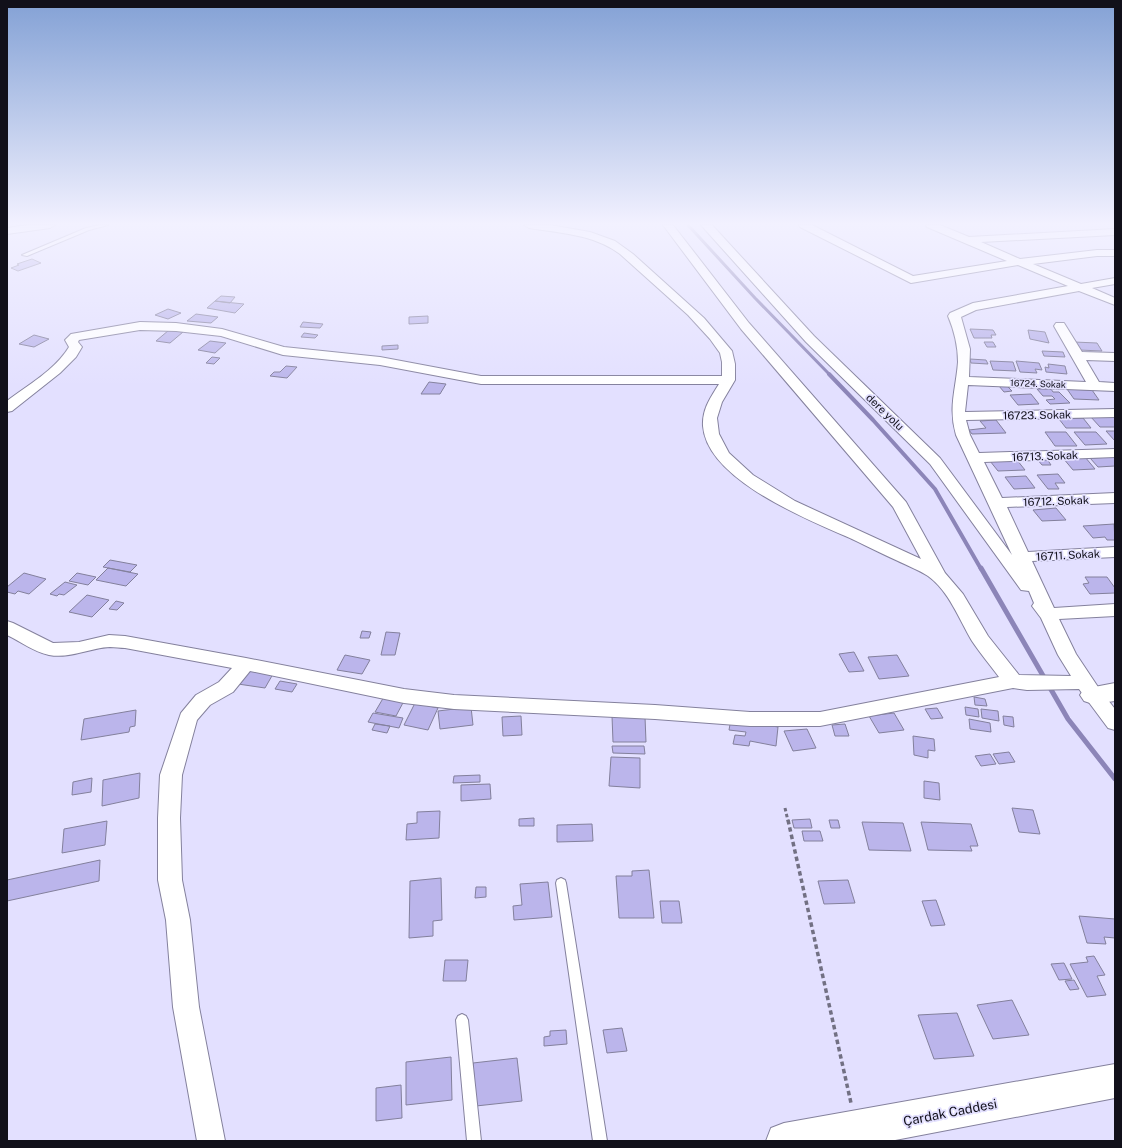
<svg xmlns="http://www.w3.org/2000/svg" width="1122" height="1148" font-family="'Public Sans',sans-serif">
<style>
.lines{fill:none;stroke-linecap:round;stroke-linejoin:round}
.stream-far2{stroke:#8c85b8;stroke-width:3}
.stream-far1{stroke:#8c85b8;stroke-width:4}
.stream{stroke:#8c85b8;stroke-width:5}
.building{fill:#bbb5eb;stroke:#83809c}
.lane-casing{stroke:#84819d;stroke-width:2}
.street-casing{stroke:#84819d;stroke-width:2}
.secondary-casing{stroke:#84819d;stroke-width:2}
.path-far1{stroke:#727083;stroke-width:3;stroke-dasharray:3.5 2.5;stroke-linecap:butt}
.path{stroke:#727083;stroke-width:3.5;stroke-dasharray:4.5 3;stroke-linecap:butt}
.lane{fill:#fff;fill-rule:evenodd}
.street{fill:#fff;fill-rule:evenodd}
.secondary{fill:#fff;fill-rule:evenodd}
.labels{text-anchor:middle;stroke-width:3.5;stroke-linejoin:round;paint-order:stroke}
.far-street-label{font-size:9px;fill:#11101a;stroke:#e3e0ff}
.street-label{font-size:11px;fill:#11101a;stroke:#e3e0ff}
.near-street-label{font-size:13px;fill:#11101a;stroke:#e3e0ff}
</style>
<rect width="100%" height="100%" fill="#e3e0ff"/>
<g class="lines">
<!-- stream-far2 -->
<path class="stream-far2" d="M688,225l67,73 75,77"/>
<!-- stream-far1 -->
<path class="stream-far1" d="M829,374l44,46 62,69 46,80"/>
<!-- stream -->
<path class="stream" d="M981,568l87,151 47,60"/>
</g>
<!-- building -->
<path class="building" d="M32,259l9,4 -23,8 -7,-3 8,-3 -2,-1z
M221,296l14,1 -5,6 -15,-2z
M215,301l29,3 -9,9 -28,-5z
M168,309l13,4 -13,6 -13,-4z
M196,314l22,3 -7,6 -24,-2z
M428,316v7l-19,1v-7z
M303,322l20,2 -3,4 -20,-1z
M970,329l23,1 3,5h-5l1,3h-18z
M169,330l14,2 -13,11 -14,-2z
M1028,330l17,2 4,11 -19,-4z
M304,333l14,2 -3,3 -14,-1z
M34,335l15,4 -15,8 -15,-3z
M210,341l16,2 -11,10 -17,-3z
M984,342h9l3,5h-9z
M1074,342l23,1 5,8 -23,-1z
M398,345v4l-16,1v-4z
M1042,351l21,1 2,5 -21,-1z
M212,357l8,1 -6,6 -8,-1z
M970,359l16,1 2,4 -17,-1z
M990,361l23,1 3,9 -23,-1z
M1016,361l23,2 3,7 -7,-1 2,4 -17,-1z
M1048,364l17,2 2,8 -21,-2 -1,-5 4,1z
M286,366l11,1 -10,11 -17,-2 4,-4h6z
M429,382l17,2 -6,10h-19z
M999,386h8l5,5 -8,1z
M1037,389h14l2,3h6l11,11 -20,1 -4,-4 9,-1 -3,-3h-9z
M1067,389l25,1 7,10 -25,-1z
M1031,394l8,10 -21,1 -8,-10z
M1115,415v12h-15l-10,-11z
M1083,418l8,10h-25l-7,-9z
M996,420l10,13 -34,1 -3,-4 17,-2 -6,-7z
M1106,431h9v10z
M1045,432h21l11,14h-22z
M1074,432h22l11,12 -22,1z
M1085,457l10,12 -22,1 -10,-12z
M1115,457v9l-17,1 -8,-9z
M1037,459h10l4,6h-9z
M1017,460l8,10 -27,1 -8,-10z
M1058,474l7,9h-10l4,6h-11l-11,-14z
M1026,476l9,12 -21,1 -9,-12z
M1056,508l10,12 -24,1 -9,-11z
M1114,524l1,16h-8l-2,-3 -12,1 -10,-12z
M110,560l27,5 -7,7 -27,-5z
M108,568l30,6 -12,12 -30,-6z
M24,573l22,6 -17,15 -11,-3 -3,3 -8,-2v-5z
M77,573l19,4 -8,8 -19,-4z
M1085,577h22l8,11v5l-25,1 -7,-10 6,-1z
M65,582l12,3 -13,10 -5,-1 -2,2 -7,-2z
M87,595l22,5 -17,17 -23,-5z
M116,601l8,2 -7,7 -8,-1z
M362,631l9,1 -2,6h-9z
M386,632l14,1 -5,22h-14z
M854,652l10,19 -15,1 -10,-18z
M345,655l25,5 -8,14 -25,-4z
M897,655l12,21 -30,3 -11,-22z
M247,670l26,4 -8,14 -27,-4z
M280,681l17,3 -5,8 -17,-3z
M385,695l20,4 -9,17 -21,-4z
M974,697l11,2 2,7 -12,-1z
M415,703l23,5 -10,22 -24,-5z
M471,707l2,18 -33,4 -2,-18z
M965,707l13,2 1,8 -13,-2z
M937,708l6,10 -12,1 -6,-10z
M981,709l17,2 1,10 -17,-3z
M136,710l-1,16 -5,1 -1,5 -48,8 3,-21z
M373,713l30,5 -4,10 -31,-6z
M894,713l10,17 -25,3 -10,-17z
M521,716l1,19 -19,1 -1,-19z
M612,716l33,1 1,25h-33z
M1003,716l10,1 1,10 -10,-2z
M731,719l47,8 -2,19 -26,-5 -1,5 -16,-2 2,-9 10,1 1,-4 -17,-2z
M969,719l21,4 1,9 -21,-3z
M375,724l15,2 -3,7 -15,-3z
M845,724l4,12h-14l-3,-11z
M807,729l9,19 -23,3 -9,-20z
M913,736l21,3 1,12 -7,-1v8l-14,-3z
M612,746h32l1,8 -32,-1z
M1009,752l6,10 -16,2 -6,-10z
M990,754l6,10 -15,2 -6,-10z
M611,757l29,1v30l-31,-2z
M140,773l-1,25 -37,8 1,-26z
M480,775v7l-27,1 1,-7z
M92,778l-1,14 -19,3 1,-13z
M924,781l15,2 1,17 -16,-2z
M490,784l1,15 -30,2v-16z
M1012,808l21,2 7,24 -21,-2z
M440,811l-1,27 -33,2 1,-16 10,-1v-11z
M534,818v8h-15v-7z
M810,819l2,9h-18l-2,-8z
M829,820h9l2,8h-9z
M107,821l-2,24 -43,8 2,-24z
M862,822l41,1 8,28 -42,-1z
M921,822l50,2 7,22h-8l2,5 -44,-1z
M592,824l1,17 -36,1v-17z
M802,831h18l3,10h-19z
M100,860l-1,21 -92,20v-21z
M649,870l5,48h-35l-3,-42h16v-5z
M441,878l1,42 -9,1v15l-24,2 1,-57z
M848,880l7,23 -31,1 -6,-23z
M548,882l4,35 -38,3 -1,-14 9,-1 -2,-21z
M476,887h10v10l-11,1z
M936,900l9,25 -14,1 -9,-25z
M660,901h19l3,22h-20z
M1079,916l36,3v19l-11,-1 2,7 -19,-1z
M1094,956l11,19 -8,1 9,19 -19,2 -17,-33 18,-2 -2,-5z
M445,960h23l-2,21h-23z
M1064,963l8,16 -13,1 -8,-16z
M1074,980l5,9 -9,1 -5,-9z
M1012,1000l17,35 -36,4 -16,-34z
M957,1013l17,43 -40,3 -16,-44z
M622,1028l5,23 -20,2 -4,-23z
M566,1030l1,14 -23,2v-9l6,-1v-5z
M451,1057l1,43 -46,5v-43z
M517,1058l5,43 -46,5 -3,-43z
M401,1085l1,33 -26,3v-33z"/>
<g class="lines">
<defs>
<path id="lane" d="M100,225h8l-19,5 -62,26 -5,-1 64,-27z
M561,878l4,2 1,3 41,258h-14l-37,-258 1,-3z
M462,1014l4,2 2,4 13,121h-14l-11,-121 2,-4z"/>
<path id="street" d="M28,225h27l-5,3 -43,6v-6z
M524,225h26l40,7 25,9 18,13 71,64 28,33 3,13v16l-13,22 -5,16 2,16 10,19 24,22 42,26 126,58 -28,-52 -152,-178 -78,-104h10l76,98 157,179 39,71 18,21 25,42 31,39 52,1 -13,-21 -17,-37 -9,-12 2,-3 -5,-12 -8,-1 -91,-126 -124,-122 -105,-117h11l102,111 126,122 72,97 -56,-120c-8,-28 0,-46 2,-73 0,-16 -4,-32 -10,-46l2,-3 23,-10 95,-17 -50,-21 -107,18 -111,-56 -1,-2h13l101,51 94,-15 -80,-34 -1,-2h14l29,12 146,-8v6l-134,7 39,17 77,-9h18v6h-18l-64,8 48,20 34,-6v6l-23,4 23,10v7l-36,-14 -103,19 -15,7 9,32 -1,28 117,5 -32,-56 2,-3h8l18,29 33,1v8l-29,-1 13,22 16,1v8l-147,-6 -3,27 150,-3v8l-149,3 4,15 9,18 136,-4v8l-131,5 18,36 113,-5v10l-108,4 21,45 87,-5v10l-83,4 22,47 61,-4v12l-56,3 17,35 24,36 15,19v21l-7,-2 -29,-39 -52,1 -14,-2 -193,38h-70l-95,-7 -201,-10 -50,-6 -154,-32 -17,21 -23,13 -13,15 -15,55 -2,43 2,62 8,40 9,87 26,134h-28l-24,-134 -7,-87 -8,-40v-62l2,-43 21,-62 15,-18 23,-13 13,-14 -107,-20c-5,0 -10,-1 -15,-1 -21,1 -40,12 -61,8 -15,-3 -29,-14 -42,-20v-14l6,2 40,20 26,-1 30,-7 16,1 121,22 158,31 50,6 201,10 95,7h70l179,-35c-9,-12 -19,-24 -27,-36 -13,-22 -23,-50 -44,-65 -9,-6 -20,-10 -30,-15 -16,-7 -31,-15 -46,-22 -43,-19 -145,-59 -149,-113 -1,-17 8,-29 16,-42h-238l-101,-19 -97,-10 -62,-19 -45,-5 -36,-1 -61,10 -1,2 4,5 -6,10 -16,16 -48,38 -5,1v-11c21,-16 48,-31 62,-54l-4,-7 6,-6 69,-12 36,1 46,6 62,18 96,10 101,19h241v-14l-2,-9 -10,-14 -22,-24 -68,-61c-27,-20 -60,-21 -91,-26z"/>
<path id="secondary" d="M1115,683v18l-22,3 -9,-3 -4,-6 4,-6z
M1115,1064v34l-225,43h-124l5,-13 13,-5z"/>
</defs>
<!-- lane casing -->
<use href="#lane" class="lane-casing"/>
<!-- street casing -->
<use href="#street" class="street-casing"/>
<!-- secondary casing -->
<use href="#secondary" class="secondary-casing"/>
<!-- path-far1 -->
<path class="path-far1" d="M785,808l3,13"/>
<!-- path -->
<path class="path" d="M788,820l63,283"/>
<!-- lane -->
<use href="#lane" class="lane"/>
<!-- street -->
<use href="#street" class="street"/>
<!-- secondary -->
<use href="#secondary" class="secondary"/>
</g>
<!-- sky -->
<linearGradient id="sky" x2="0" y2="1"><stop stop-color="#83a1d5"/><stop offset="0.58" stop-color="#f2f1ff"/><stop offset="1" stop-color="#f2f1ff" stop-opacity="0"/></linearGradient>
<rect width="1122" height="386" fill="url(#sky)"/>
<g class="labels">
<!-- far-street labels -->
<g class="far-street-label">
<text transform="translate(1038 384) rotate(2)" y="3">16724. Sokak</text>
</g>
<!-- street labels -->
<g class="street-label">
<text transform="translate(885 412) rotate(44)" y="4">dere yolu</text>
<text transform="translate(1037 415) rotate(-1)" y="4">16723. Sokak</text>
<text transform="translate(1045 456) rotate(-2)" y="4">16713. Sokak</text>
<text transform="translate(1056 501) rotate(-2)" y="4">16712. Sokak</text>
<text transform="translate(1068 555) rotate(-3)" y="4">16711. Sokak</text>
</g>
<!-- near-street labels -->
<g class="near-street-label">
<text transform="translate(950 1112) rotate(-11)" y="5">Çardak Caddesi</text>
</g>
</g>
<!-- border -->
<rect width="1122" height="1148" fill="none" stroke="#11101a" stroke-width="16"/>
</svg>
